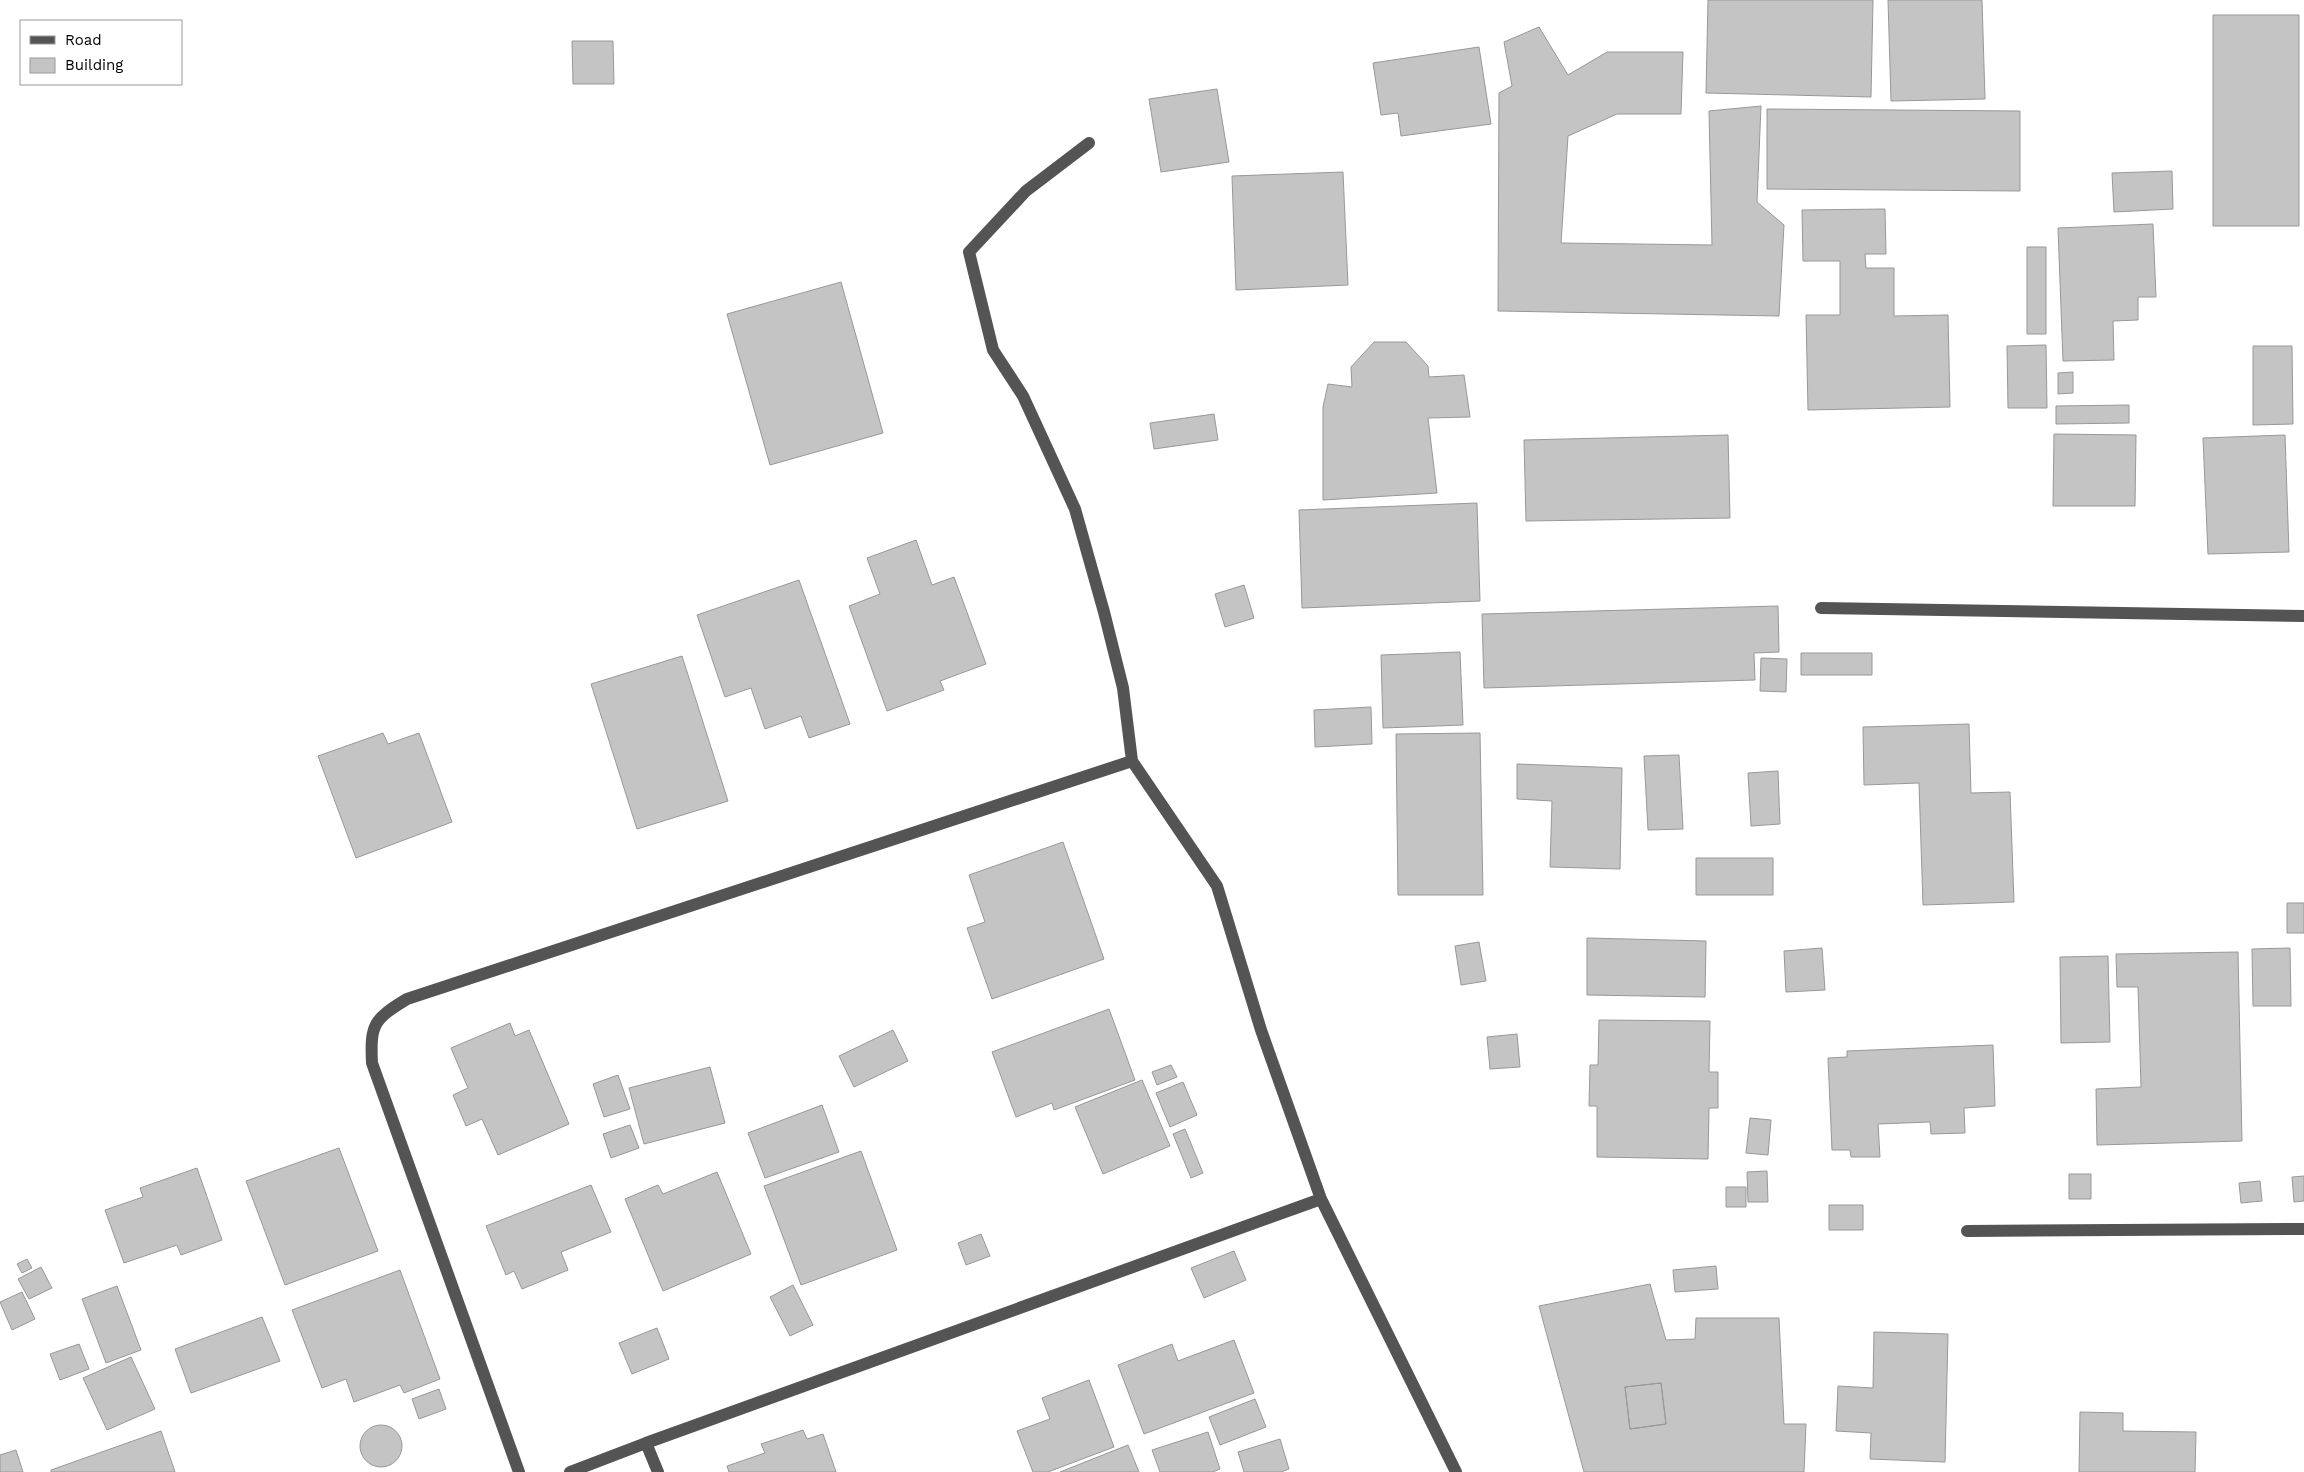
<svg xmlns="http://www.w3.org/2000/svg" width="2304" height="1472" font-family="'Work Sans',sans-serif">
<style>
.building{fill:#c4c4c4;stroke:#989898;fill-rule:evenodd}
.lines{fill:none;stroke-linecap:round;stroke-linejoin:round}
.minor{stroke:#545454;stroke-width:12}
</style>
<rect width="100%" height="100%" fill="#fff"/>
<!-- building -->
<path class="building" d="M1708,0h165l-2,97 -165,-4z
M1888,0h94l3,99 -94,2z
M2213,15h86v211h-86z
M1539,27l29,48 39,-23h76l-2,62h-64l-49,22 -7,107 151,2 -3,-134 52,-5 -4,96 27,23 -5,91 -281,-5 1,-218 13,-7 -8,-44z
M572,41h41l1,43h-41z
M1479,47l12,77 -90,12 -3,-23 -17,2 -8,-52z
M1217,89l12,73 -68,10 -12,-73z
M1767,109l253,2v80l-253,-2z
M2172,171l1,38 -59,3 -2,-39z
M1343,172l5,113 -112,5 -4,-114z
M1885,209l1,45h-21l1,14h28v48l54,-1 2,92 -142,3 -2,-95h34v-54h-37l-1,-51z
M2153,224l3,73h-18v23l-25,1 1,39 -51,1 -5,-133z
M2027,247h19v87h-19z
M841,282l42,151 -113,32 -43,-151z
M1374,342h32l22,24 1,11 35,-2 6,42 -42,1 9,75 -114,7v-93l5,-23 24,3 -1,-20z
M2046,345l1,63h-39l-1,-62z
M2253,346h39l1,78 -40,1z
M2073,372v21l-15,1v-21z
M2129,405v18l-73,1v-18z
M1214,414l4,26 -64,9 -4,-26z
M2054,434l82,1 -1,71h-82z
M1728,435l2,83 -204,3 -2,-81z
M2285,435l4,117 -81,2 -5,-116z
M1477,503l3,98 -178,7 -3,-98z
M916,540l16,45 22,-8 32,87 -46,17 4,9 -57,21 -38,-105 31,-12 -13,-36z
M799,580l51,144 -41,14 -8,-22 -36,13 -14,-41 -26,9 -28,-82z
M1244,585l10,33 -29,9 -10,-33z
M1778,606l1,46 -25,1 1,27 -271,8 -2,-74z
M1460,652l3,73 -80,3 -2,-73z
M1801,653h71v22h-71z
M682,656l46,145 -91,28 -46,-145z
M1761,658l26,1 -1,33 -26,-1z
M1371,707l1,37 -57,3 -1,-37z
M1969,724l2,69 39,-1 4,110 -91,3 -4,-122 -55,2 -1,-58z
M383,733l5,11 31,-11 33,89 -96,36 -38,-102z
M1480,733l3,162h-85l-2,-161z
M1679,755l4,74 -35,1 -4,-74z
M1517,764l105,4 -2,101 -70,-2 2,-66 -35,-2z
M1778,771l2,53 -29,2 -3,-53z
M1063,842l41,117 -112,40 -25,-71 18,-6 -16,-47z
M1696,858h77v37h-77z
M2287,903h17v30h-17z
M1587,938l119,3 -1,56 -118,-2z
M1479,942l7,39 -25,4 -6,-39z
M1822,948l3,42 -39,2 -2,-41z
M2290,948l1,58h-38l-1,-57z
M2238,952l4,189 -145,4 -1,-56 45,-2 -3,-100h-21l-1,-33z
M2108,956l2,86 -49,1 -1,-86z
M1109,1009l26,71 -81,30 -2,-7 -36,14 -24,-65z
M1599,1020l111,1 -1,51h9v36h-9l-1,51 -111,-2v-51h-8l1,-41h8z
M510,1023l5,13 14,-6 40,94 -71,31 -16,-36 -16,7 -13,-31 15,-7 -17,-40z
M893,1030l15,31 -54,26 -15,-31z
M1517,1034l3,33 -30,2 -3,-32z
M1993,1045l2,61 -31,2 1,25 -34,1 -1,-12 -52,2 2,33h-29l-1,-7h-18l-4,-92 19,-1v-6z
M1171,1065l6,12 -20,8 -5,-13z
M710,1067l15,56 -81,21 -15,-56z
M618,1075l12,34 -26,8 -11,-33z
M1142,1080l28,66 -67,28 -28,-67z
M1183,1082l14,33 -27,12 -14,-34z
M822,1105l17,47 -74,26 -17,-45z
M1750,1118l21,2 -3,35 -22,-2z
M630,1125l9,23 -28,10 -8,-24z
M1185,1129l18,44 -12,5 -18,-44z
M339,1148l39,103 -93,34 -39,-104z
M861,1151l36,99 -96,35 -37,-99z
M197,1168l25,72 -41,15 -4,-10 -53,18 -19,-53 38,-13 -3,-9z
M1767,1171l1,31h-20l-1,-30z
M717,1172l34,82 -88,37 -38,-92 33,-14 5,9z
M2069,1174h22v25h-22z
M2304,1176v25l-10,1 -2,-25z
M2260,1181l2,20 -21,2 -2,-20z
M591,1185l20,47 -50,20 7,18 -46,19 -8,-18 -8,4 -20,-49z
M1726,1187h20v20h-20z
M1829,1205h34v25h-34z
M981,1234l9,22 -24,9 -8,-22z
M1234,1251l12,29 -42,18 -13,-30z
M27,1259l5,9 -10,5 -5,-9z
M1716,1266l2,23 -43,3 -2,-22z
M41,1267l11,21 -23,11 -11,-20z
M400,1270l40,109 -36,14 -4,-8 -46,17 -8,-23 -24,9 -30,-78z
M1650,1284l16,56 29,-1 1,-21h83l5,106h22l-2,48h-220l-45,-166zM1661,1383l5,41 -36,5 -5,-42z
M793,1285l20,40 -23,11 -20,-39z
M117,1286l24,64 -35,13 -24,-64z
M22,1292l13,27 -23,11 -12,-28z
M262,1317l18,44 -89,32 -16,-44z
M657,1328l12,31 -37,15 -13,-31z
M1874,1332l74,2 -3,128 -75,-3 1,-26 -35,-2 2,-45 35,2z
M1234,1340l20,53 -110,41 -26,-69 54,-21 6,17z
M79,1344l10,25 -29,11 -10,-26z
M131,1357l24,52 -48,21 -24,-52z
M1089,1380l25,67 -66,25h-15l-16,-41 33,-12 -8,-21z
M1661,1383l5,41 -36,5 -5,-42z
M439,1389l7,20 -27,10 -7,-20z
M1255,1399l11,28 -46,18 -11,-28z
M2080,1412l43,1v18l73,1 -1,40h-116z
M360 1446a21 21 0 1 1 42 0a21 21 0 1 1-42 0Z
M803,1430l4,9 16,-5 13,38h-107l-2,-6 38,-13 -4,-9z
M161,1431l14,41h-124v-2z
M1208,1432l12,37 -7,3h-53l-8,-22z
M1280,1439l9,30 -8,3h-37l-6,-20z
M1128,1445l11,27h-79z
M16,1450l7,22h-23v-17z"/>
<g class="lines">
<!-- minor -->
<path class="minor" d="M1089,143l-63,48 -57,61 24,98 30,46 52,113 29,103 19,76 9,73 85,125 44,144 60,169 135,273
M1821,608l483,8
M1967,1231l337,-2
M519,1472l-147,-409c-2,-39 2,-44 35,-64l725,-238
M570,1472l76,-29
M658,1472l-12,-29 675,-244"/>
</g>
<!-- legend -->
<rect x="20" y="20" width="162" height="65" fill="#ffffff" stroke="#999999"/>
<rect x="30" y="36" width="25" height="8" fill="#545454" stroke="#999999"/>
<text x="65" y="45" font-size="15" fill="#000000">Road</text>
<rect x="30" y="58" width="25" height="15" fill="#c4c4c4" stroke="#999999"/>
<text x="65" y="70" font-size="15" fill="#000000">Building</text>
</svg>
